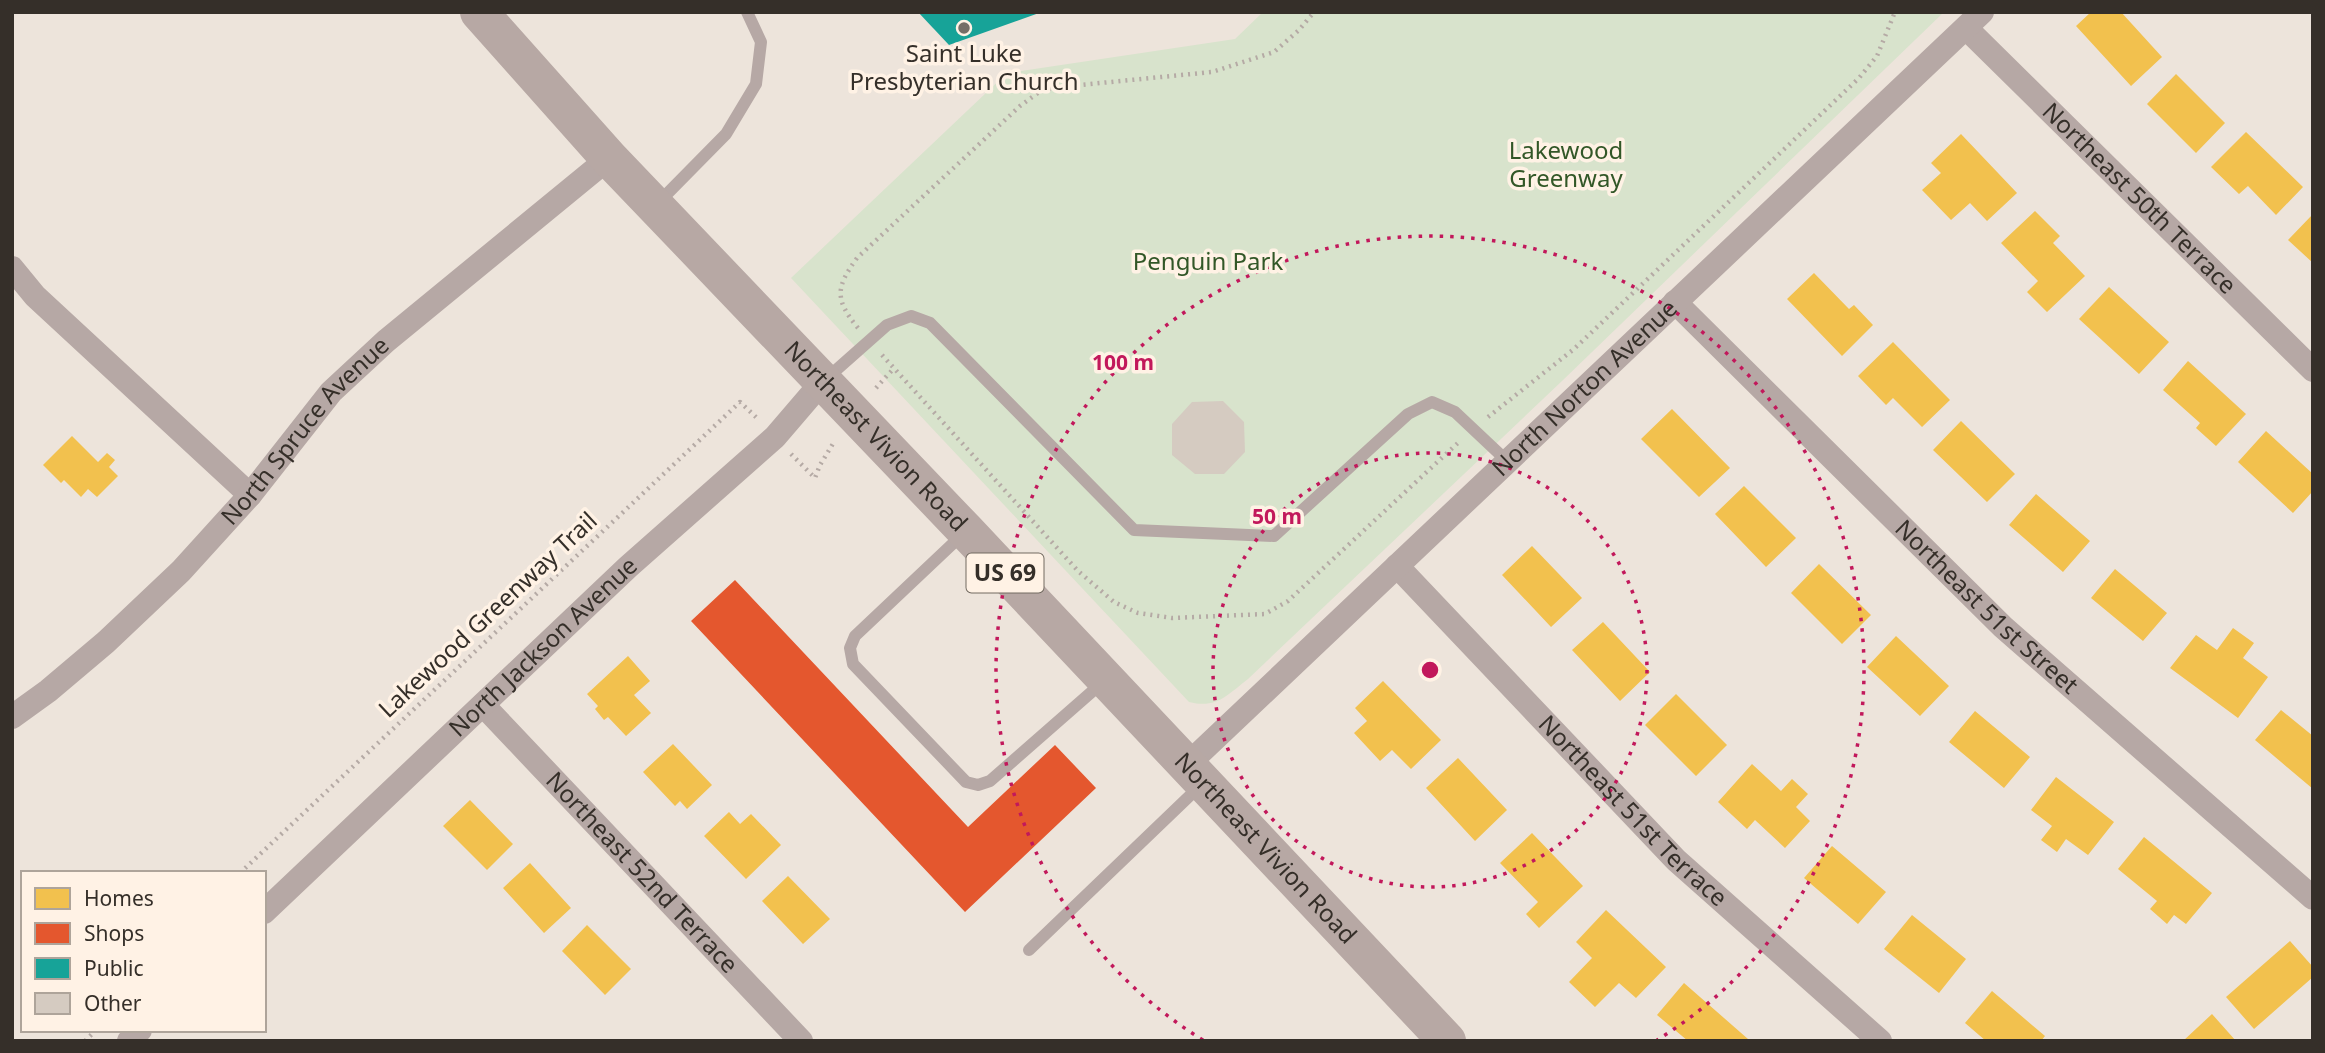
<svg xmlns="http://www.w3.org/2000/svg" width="2325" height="1053" font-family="'Noto Sans',sans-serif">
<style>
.green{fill:#d8e3cc}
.homes{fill:#f2c14e}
.shops{fill:#e4572e}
.public{fill:#17a398}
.building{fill:#d5cbc1}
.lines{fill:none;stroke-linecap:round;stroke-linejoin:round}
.path{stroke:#b5aaa5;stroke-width:4.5;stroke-dasharray:2 5;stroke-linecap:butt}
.lane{stroke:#b6a8a5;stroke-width:12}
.street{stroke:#b6a8a5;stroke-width:24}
.primary{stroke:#b7a8a4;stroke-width:38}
.ring{fill:none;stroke:#c2185b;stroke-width:3.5;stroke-dasharray:3.5 7}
.poi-dot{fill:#756e67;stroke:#fff2e5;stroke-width:2.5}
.labels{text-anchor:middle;stroke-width:7;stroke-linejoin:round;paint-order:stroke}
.shield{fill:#fff2e5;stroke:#726a61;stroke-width:2}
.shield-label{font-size:23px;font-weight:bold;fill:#352f29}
.poi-label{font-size:24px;fill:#352f29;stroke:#fff2e5}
.park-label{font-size:24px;fill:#325727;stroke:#fff2e5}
.street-label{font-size:24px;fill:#352f29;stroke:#fff2e5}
.centre{fill:#c2185b;stroke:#fff2e5;stroke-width:3.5}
.ring-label{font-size:21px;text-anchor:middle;font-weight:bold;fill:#c2185b;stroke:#fff2e5;stroke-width:7;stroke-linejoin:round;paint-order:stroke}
</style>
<rect width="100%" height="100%" fill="#ede4db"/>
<!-- green -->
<path class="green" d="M1263,12h681l-382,369 -314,298c-21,16 -31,30 -59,23l-398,-424 216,-205 228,-34z"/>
<!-- homes -->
<path class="homes" d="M2091,12h30l41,45 -31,29 -55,-60z
M2176,74l49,49 -29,30 -49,-49z
M2246,132l57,55 -27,28 -28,-29 -9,8 -28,-27z
M1961,134l56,59 -30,28 -17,-18 -19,17 -29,-30 19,-17 -10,-10z
M2035,211l25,25 -7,7 32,33 -38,36 -20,-20 11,-11 -37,-38z
M2313,214v49l-25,-23z
M1814,273l35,36 5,-4 19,20 -31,31 -55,-57z
M2109,287l60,55 -30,32 -60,-55z
M1893,342l57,58 -28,27 -29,-29 -7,7 -28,-29z
M2188,361l58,53 -30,32 -20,-18 4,-5 -37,-33z
M1672,409l58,59 -31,29 -58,-58z
M1961,421l54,53 -28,28 -54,-52z
M2266,431l47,43v17l-20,22 -55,-51z
M72,436l26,26 9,-9 8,7 -6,7 9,9 -21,21 -9,-8 -7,8 -17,-17 -3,3 -18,-18z
M1744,486l52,52 -30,29 -51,-53z
M2036,494l54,47 -27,31 -54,-47z
M1532,546l50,52 -31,29 -49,-52z
M1819,564l52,51 -29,29 -51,-51z
M2115,569l52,44 -24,28 -52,-43z
M1603,622l47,50 -30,29 -48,-51z
M2233,628l21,15 -11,15 25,19 -30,41 -68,-50 26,-33 21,15z
M1896,636l53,50 -29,30 -53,-49z
M628,656l22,25 -16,14 17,18 -25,23 -18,-19 -4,3 -9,-11 3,-3 -11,-12z
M1383,681l58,59 -30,29 -19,-19 -12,11 -26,-28 13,-12 -12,-13z
M1676,694l51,51 -31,31 -51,-51z
M2281,710l32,26v53l-58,-49z
M1975,711l55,46 -26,31 -55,-46z
M673,744l39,41 -25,24 -7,-8 -5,5 -32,-34z
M1458,758l49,52 -32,31 -49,-53z
M1752,764l29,27 11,-12 16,15 -12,13 14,14 -25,27 -30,-28 -8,9 -29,-27z
M2056,777l58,45 -26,33 -22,-16 -9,13 -16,-12 11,-14 -21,-16z
M470,800l43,44 -26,26 -44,-44z
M729,812l11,12 11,-10 30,31 -35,34 -42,-43z
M1532,833l51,53 -44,42 -13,-14 12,-12 -38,-39z
M2144,837l68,56 -26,31 -12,-9 -7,9 -17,-15 7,-8 -39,-32z
M1832,846l54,46 -28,32 -54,-46z
M530,863l41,45 -27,25 -41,-45z
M788,876l42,43 -27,25 -41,-43z
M1606,910l60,57 -30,31 -17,-15 -24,24 -26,-25 23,-24 -16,-16z
M1912,915l54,44 -27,34 -55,-44z
M587,925l44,44 -26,26 -43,-44z
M2290,941l23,26v10l-59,52 -28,-32z
M1684,983l64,56 -1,2h-59l-31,-26z
M1992,991l53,45 -4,5h-55l-21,-18z
M2212,1014l24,27h-53z"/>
<!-- shops -->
<path class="shops" d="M735,580l233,247 87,-82 41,43 -131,124 -274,-291z"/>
<!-- public -->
<path class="public" d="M918,12h121v1l-90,32z"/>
<!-- building -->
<path class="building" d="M1223,401l21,21 1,30 -21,22h-29l-23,-19v-31l20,-22z"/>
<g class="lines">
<!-- path -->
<path class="path" d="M858,328c-24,-29 -22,-41 -1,-70l163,-152 22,-16 38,-5 132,-13 62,-20 25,-22 15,-18
M882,355l196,216 36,31 24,11 34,5 93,-4 23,-13 172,-160
M876,388l18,-20
M1488,417l86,-68 285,-271 18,-22 18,-44
M791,454l24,24 5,-13 14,-23
M240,873l500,-471 19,18
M85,1041l11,-11"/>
<!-- lane -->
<path class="lane" d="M658,203l68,-69 30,-50 5,-42 -14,-30
M826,379l61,-54 24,-9 19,7 204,207 140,6 134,-122 24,-12 23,10 52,49
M963,534l-108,102 -5,12 3,16 113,118 12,3 12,-4 113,-99
M1029,950l172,-165"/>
<!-- street -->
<g class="street">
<path id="s1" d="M1966,28l347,342"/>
<path d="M12,268l23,28 215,199"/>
<path id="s2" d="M1675,302l328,325 310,271"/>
<path id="s3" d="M1397,566l279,294 204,181"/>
<path id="s4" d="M483,705l318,336"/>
<path id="s5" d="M12,717l36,-26 58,-49 75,-71 69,-76 81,-103 55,-51 223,-183"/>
<path id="s6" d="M1187,765l795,-753"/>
<path id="s7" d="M264,912l364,-345 147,-130 48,-56"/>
<path d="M129,1041l11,-11"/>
</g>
<!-- primary -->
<path class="primary" id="s8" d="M479,12l130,146 357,373 481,510"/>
</g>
<!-- distance rings -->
<g class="ring">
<circle cx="1430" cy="670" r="217"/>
<path d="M1203 1040A434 434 0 1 1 1657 1040"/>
</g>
<!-- markers -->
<circle class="poi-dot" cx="964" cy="28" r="7"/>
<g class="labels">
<!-- shield labels -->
<rect class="shield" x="966.5" y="553.5" width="77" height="39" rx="5"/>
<g class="shield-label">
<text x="1005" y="581">US 69</text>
</g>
<!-- poi labels -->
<g class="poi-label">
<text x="964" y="62">Saint Luke<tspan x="964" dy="28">Presbyterian Church</tspan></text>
</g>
<!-- park labels -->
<g class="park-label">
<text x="1566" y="159">Lakewood<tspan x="1566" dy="28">Greenway</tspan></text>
<text x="1208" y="270">Penguin Park</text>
</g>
<!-- street labels -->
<g class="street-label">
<text dy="8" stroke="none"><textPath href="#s1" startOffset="243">Northeast 50th Terrace</textPath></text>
<text dy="8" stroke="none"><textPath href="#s6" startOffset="548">North Norton Avenue</textPath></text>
<text dy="8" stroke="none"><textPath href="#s5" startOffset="411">North Spruce Avenue</textPath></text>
<text dy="8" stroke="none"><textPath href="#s8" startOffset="581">Northeast Vivion Road</textPath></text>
<text dy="8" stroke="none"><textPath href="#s2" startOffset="436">Northeast 51st Street</textPath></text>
<text transform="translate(488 615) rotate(-43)" y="8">Lakewood Greenway Trail</text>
<text dy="8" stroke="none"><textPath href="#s7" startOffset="385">North Jackson Avenue</textPath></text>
<text dy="8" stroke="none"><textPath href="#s3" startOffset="340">Northeast 51st Terrace</textPath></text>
<text dy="8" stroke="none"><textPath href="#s8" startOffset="1148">Northeast Vivion Road</textPath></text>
<text dy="8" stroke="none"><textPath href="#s4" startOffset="231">Northeast 52nd Terrace</textPath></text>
</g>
</g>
<circle cx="1430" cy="670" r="10" class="centre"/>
<g class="ring-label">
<text x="1123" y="370">100 m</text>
<text x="1277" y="524">50 m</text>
</g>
<!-- border -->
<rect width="2325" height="1053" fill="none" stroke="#352f29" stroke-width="28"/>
<!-- legend -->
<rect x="21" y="871" width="245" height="161" fill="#fff2e5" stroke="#aea49a" stroke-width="2"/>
<rect x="35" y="888" width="35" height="21" fill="#f2c14e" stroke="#aea49a" stroke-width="2"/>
<text x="84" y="906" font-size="21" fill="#352f29">Homes</text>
<rect x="35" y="923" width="35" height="21" fill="#e4572e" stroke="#aea49a" stroke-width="2"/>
<text x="84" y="941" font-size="21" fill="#352f29">Shops</text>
<rect x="35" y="958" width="35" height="21" fill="#17a398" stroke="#aea49a" stroke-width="2"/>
<text x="84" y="976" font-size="21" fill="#352f29">Public</text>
<rect x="35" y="993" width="35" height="21" fill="#d5cbc1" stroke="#aea49a" stroke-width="2"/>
<text x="84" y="1011" font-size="21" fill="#352f29">Other</text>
</svg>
